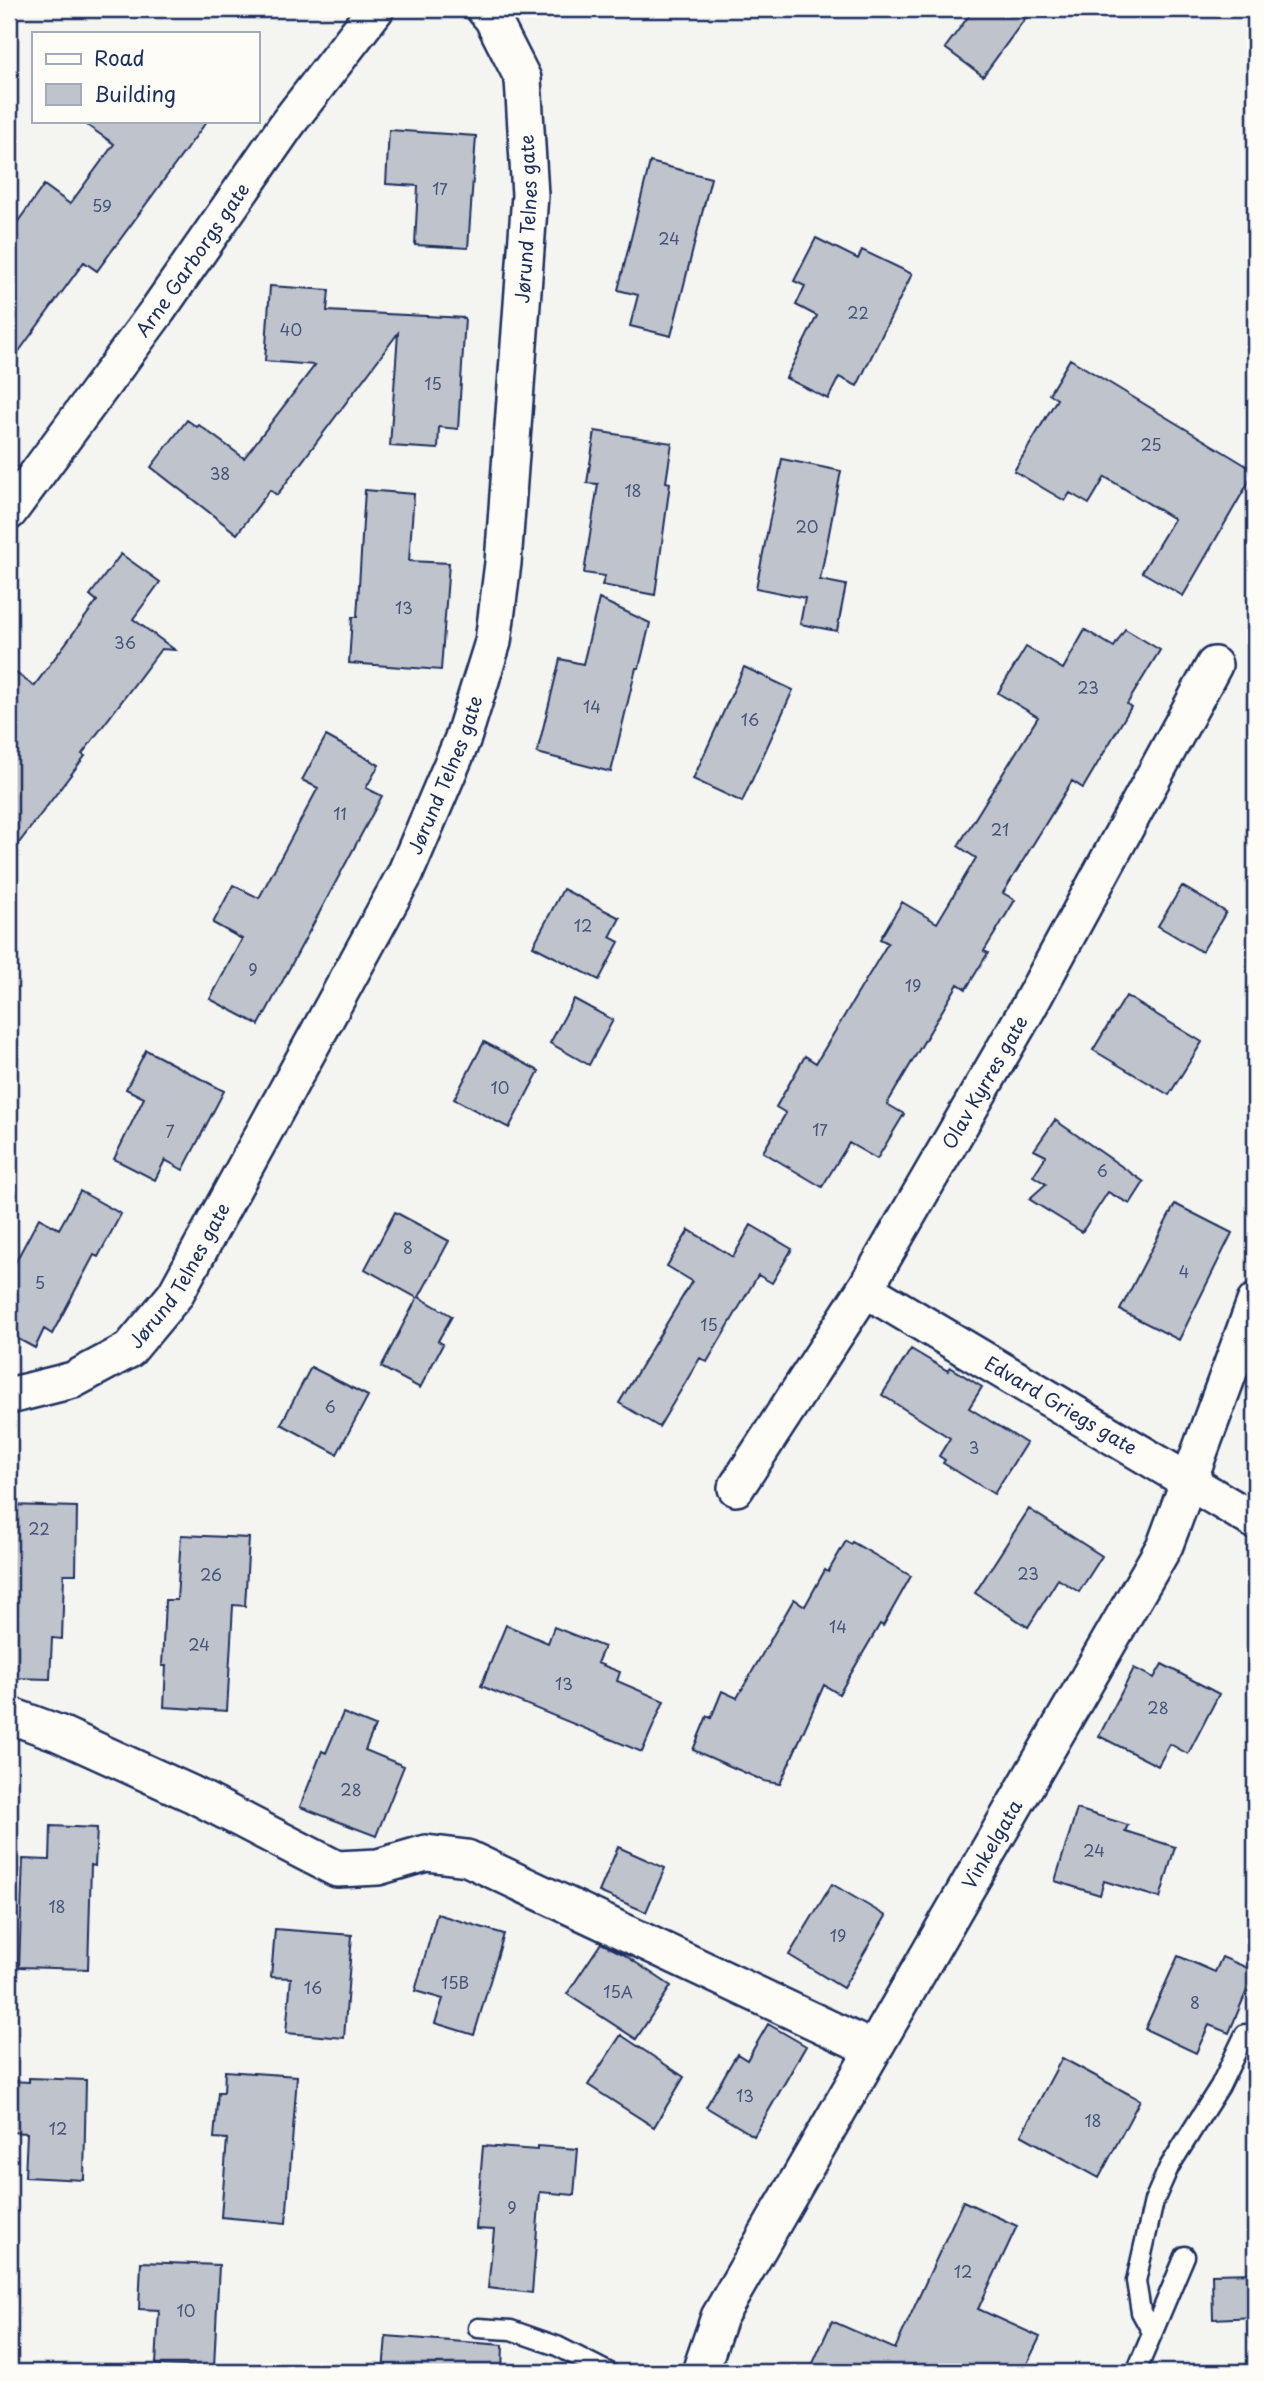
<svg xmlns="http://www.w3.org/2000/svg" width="1264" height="2381" font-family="'Playpen Sans',sans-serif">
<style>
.building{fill:#bfc3cc;stroke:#1b2f5e;stroke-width:2}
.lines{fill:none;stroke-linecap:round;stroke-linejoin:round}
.lane-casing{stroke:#1b2f5e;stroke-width:23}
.street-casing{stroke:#1b2f5e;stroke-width:40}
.lane{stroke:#fdfcf7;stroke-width:18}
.street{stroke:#fdfcf7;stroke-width:35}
.labels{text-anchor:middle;stroke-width:5;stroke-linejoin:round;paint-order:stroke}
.number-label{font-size:16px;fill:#44547a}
.street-label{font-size:19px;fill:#1b2f5e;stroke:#fdfcf7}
</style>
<rect width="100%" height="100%" fill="#f4f4f1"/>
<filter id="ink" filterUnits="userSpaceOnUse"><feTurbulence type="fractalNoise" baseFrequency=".0143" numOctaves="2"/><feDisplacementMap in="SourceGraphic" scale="14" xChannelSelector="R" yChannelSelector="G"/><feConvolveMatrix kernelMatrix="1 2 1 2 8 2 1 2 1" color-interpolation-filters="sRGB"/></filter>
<g filter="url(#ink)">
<!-- building -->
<path class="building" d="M974,9h58l-49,67 -38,-28z
M81,121h126l-110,150 -13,-9 -75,103v-131l35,-49 26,19 44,-60z
M389,130l87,6 -8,112 -53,-3 3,-59 -32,-2z
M650,162l61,16 -40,158 -41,-10 8,-31 -20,-5z
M816,238l42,21 4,-9 50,24 -55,112 -18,-9 -11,22 -42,-21 31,-62 -21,-11 9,-19 -11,-5z
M270,286l59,4 -2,21 138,7 -7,111 -19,-2 -1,22 -48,-3 8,-113 -121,162 -7,-5 -33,44 -86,-67 36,-47 10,7 2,-2 45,33 71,-93 -50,-4z
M1070,359l185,112 -72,125 -41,-24 32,-53 -69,-42 -16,27 -19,-11 -5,8 -51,-30 43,-72 -8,-5z
M595,431l77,12 -6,39 4,1 -15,112 -53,-10 3,-9 -21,-3 14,-89 -11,-1z
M782,459l59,12 -21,109 26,5 -9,46 -37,-7 5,-26 -49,-10z
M365,490l49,4 -5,67 40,2 -8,107 -92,-7 3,-46h5z
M121,554l39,28 -27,37 42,31 -14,-1 -79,105 3,2 -76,100v-188l25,18 63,-85 -7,-6z
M599,599l51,24 -11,45h-3l-25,104 -74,-19 23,-94 23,5z
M1125,629l35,21 -33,54 4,3 -48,81 -11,-7 -69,112 12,7 -31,51 4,2 -22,36 -8,-5 -71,120 17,10 -27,45 -28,-16 -27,44 -59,-35 23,-39 -10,-6 29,-51 11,7 72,-120 -8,-4 22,-37 35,21 39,-65 -18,-12 80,-129 -40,-24 28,-46 37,22 22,-39 29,17z
M744,667l49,23 -51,112 -49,-23z
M326,736l53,29 -13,23 16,8 -123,229 -49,-26 32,-60 -29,-16 20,-38 26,13 59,-110 -16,-8z
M1182,886l44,26 -24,40 -44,-26z
M563,889l57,29 -10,19 9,5 -20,38 -66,-34z
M1126,996l76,46 -33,53 -76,-45z
M574,999l39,21 -24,45 -39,-22z
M484,1042l55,29 -30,57 -55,-29z
M146,1050l78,41 -41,79 -18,-10 -10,20 -41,-21 30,-61 -18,-9z
M1055,1120l89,62 -14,22 -22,-12 -26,40 -53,-33 17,-15 -13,-8 13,-20 -12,-6z
M80,1191l41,23 -23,43 -4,-2 -42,79 -8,-5 -9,19 -26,-14v-60l30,-56 20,11z
M1175,1204l57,29 -53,107 -59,-30z
M395,1212l54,29 -30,56 33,19 -14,25 5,3 -23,44 -39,-21 36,-69 -52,-29z
M751,1225l41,24 -20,34 -14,-8 -51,87 -7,-4 -41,69 -40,-24 73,-122 -25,-15 22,-36 44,27z
M911,1349l37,22 2,-4 32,20 -13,21 57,35 -32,51 -51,-31 2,-3 -6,-4 11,-18 -68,-43z
M311,1367l57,29 -31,58 -56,-30z
M10,1505l67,2 -1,67h-12l-2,65 -10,-1 -2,41 -41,-1z
M1029,1509l73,47 -23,36 -21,-13 -30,48 -53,-34z
M181,1535l68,3 -4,68 -12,-1 -6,106 -63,-4 2,-41h-4l3,-66h12z
M846,1541l5,3 1,-2 59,34 -28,50 -3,-2 -41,70 -15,-9 -44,99 -16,-3 -71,-31 14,-34 4,2 11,-27 15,7 57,-99 11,7 20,-36 3,2z
M506,1625l42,18 6,-16 50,20 -7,16 23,9 -3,9 47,20 -22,51 -161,-66z
M1162,1664l57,30 -31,60 -18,-10 -12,22 -59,-30 35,-68 20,10z
M343,1713l32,13 -10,24 39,16 -28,70 -76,-29 22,-56 4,2z
M1077,1809l51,16 -3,6 50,16 -15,51 -56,-17 -4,14 -45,-14z
M51,1826l46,2 -2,38 -4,-1 -3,104 -69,-2 4,-108 27,1z
M618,1847l47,21 -19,44 -47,-20z
M832,1884l54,32 -43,72 -54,-33z
M437,1914l67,20 -30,101 -39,-12 8,-24 -28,-8z
M275,1929l77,6 -8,103 -58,-5 5,-55 -20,-1z
M601,1943l22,11 48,32 -35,53 -69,-45z
M1178,1956l37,16 7,-15 33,14 -26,62 -20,-8 -13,28 -51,-24z
M768,2024l38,22 -52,90 -48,-29 31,-53 10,6z
M621,2035l63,42 -30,50 -66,-42z
M1062,2058l78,42 -41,78 -78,-43z
M225,2071l72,5 -11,147 -65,-6 6,-78 -13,-1 4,-46h6z
M29,2078l57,2 -2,100 -59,-3 2,-44 -18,-1 2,-51 18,1z
M483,2146l54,4v-4l41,3 -4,46 -34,-3 -8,101 -44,-5 6,-58 -18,-1z
M963,2201l54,25 -39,83 62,28 -17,35h-214l23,-51 63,28z
M141,2262l78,3 -5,102 -58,-2 3,-55 -20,-1z
M1255,2273v44l-42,2 -1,-45z
M386,2336l117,9 -1,27h-119z"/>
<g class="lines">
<defs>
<path id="lane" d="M478,2328l33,2 46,16 51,26
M1152,2332l-11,-20 -5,-31 18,-80 15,-34 51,-81 25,-52
M1136,2372l49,-116"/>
<g id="street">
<path id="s1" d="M9,512l149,-202 130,-187 88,-114"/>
<path id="s2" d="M865,1289l390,232"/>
<path id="s3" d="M9,1396l64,-16 56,-30 46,-55 230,-421 58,-136 30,-96 10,-79 27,-368 -7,-116 -31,-61 -8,-9"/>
<path id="s4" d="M736,1488l129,-199 163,-281 186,-343"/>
<path d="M9,1715l49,18 134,61 145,75 41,-2 48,-14 41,5 406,191"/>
<path id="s5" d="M700,2372l19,-55 446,-772 90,-243"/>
</g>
</defs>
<!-- lane casing -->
<use href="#lane" class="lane-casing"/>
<!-- street casing -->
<use href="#street" class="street-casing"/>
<!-- lane -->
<use href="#lane" class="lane"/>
<!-- street -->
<use href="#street" class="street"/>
</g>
</g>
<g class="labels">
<!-- number labels -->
<g class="number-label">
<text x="440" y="195">17</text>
<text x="102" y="212">59</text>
<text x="669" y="245">24</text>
<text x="858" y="319">22</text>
<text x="291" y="336">40</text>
<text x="433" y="390">15</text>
<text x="1151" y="451">25</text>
<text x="220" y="480">38</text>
<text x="633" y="497">18</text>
<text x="807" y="533">20</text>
<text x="404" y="614">13</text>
<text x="125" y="649">36</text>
<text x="1088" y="694">23</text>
<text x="592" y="713">14</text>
<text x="750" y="726">16</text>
<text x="340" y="820">11</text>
<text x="1000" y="836">21</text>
<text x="583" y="932">12</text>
<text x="253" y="976">9</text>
<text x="913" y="992">19</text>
<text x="500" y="1094">10</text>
<text x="820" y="1136">17</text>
<text x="170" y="1138">7</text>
<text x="1102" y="1177">6</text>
<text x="408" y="1254">8</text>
<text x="1184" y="1278">4</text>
<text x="40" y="1289">5</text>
<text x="709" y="1331">15</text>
<text x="330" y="1413">6</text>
<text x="974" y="1454">3</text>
<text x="39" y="1535">22</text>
<text x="1028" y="1580">23</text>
<text x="211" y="1581">26</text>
<text x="838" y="1633">14</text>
<text x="199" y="1651">24</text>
<text x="564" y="1690">13</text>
<text x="1158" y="1714">28</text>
<text x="351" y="1796">28</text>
<text x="1094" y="1857">24</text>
<text x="57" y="1913">18</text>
<text x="838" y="1942">19</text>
<text x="455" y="1989">15B</text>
<text x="313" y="1994">16</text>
<text x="618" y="1998">15A</text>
<text x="1195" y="2009">8</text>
<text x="745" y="2102">13</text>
<text x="1093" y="2127">18</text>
<text x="58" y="2135">12</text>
<text x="512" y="2214">9</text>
<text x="963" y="2278">12</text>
<text x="186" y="2317">10</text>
</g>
<!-- street labels -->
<g class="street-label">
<text dy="7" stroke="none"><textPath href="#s3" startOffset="1354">Jørund Telnes gate</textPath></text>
<text dy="7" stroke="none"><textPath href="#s1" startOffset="312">Arne Garborgs gate</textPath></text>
<text dy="7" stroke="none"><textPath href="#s3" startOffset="788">Jørund Telnes gate</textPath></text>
<text dy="7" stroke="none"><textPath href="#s4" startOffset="476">Olav Kyrres gate</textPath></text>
<text dy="7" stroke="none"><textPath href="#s3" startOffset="220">Jørund Telnes gate</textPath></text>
<text dy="7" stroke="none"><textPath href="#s2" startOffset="228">Edvard Griegs gate</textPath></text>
<text dy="7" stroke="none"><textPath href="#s5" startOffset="604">Vinkelgata</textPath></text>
</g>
</g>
<!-- margin -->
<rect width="1264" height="2381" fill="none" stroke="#fdfcf7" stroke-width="35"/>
<rect x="18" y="18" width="1229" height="2346" fill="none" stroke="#1b2f5e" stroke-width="2.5" filter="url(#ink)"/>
<!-- legend -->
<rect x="32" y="32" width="228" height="91" fill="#fdfcf7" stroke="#a3aaba" stroke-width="2"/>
<rect x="46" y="54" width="35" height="10" fill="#fdfcf7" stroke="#a3aaba" stroke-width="2"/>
<text x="94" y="66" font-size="21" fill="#1b2f5e">Road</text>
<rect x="46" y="84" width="35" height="21" fill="#bfc3cc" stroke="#a3aaba" stroke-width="2"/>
<text x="94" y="102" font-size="21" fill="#1b2f5e">Building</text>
</svg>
